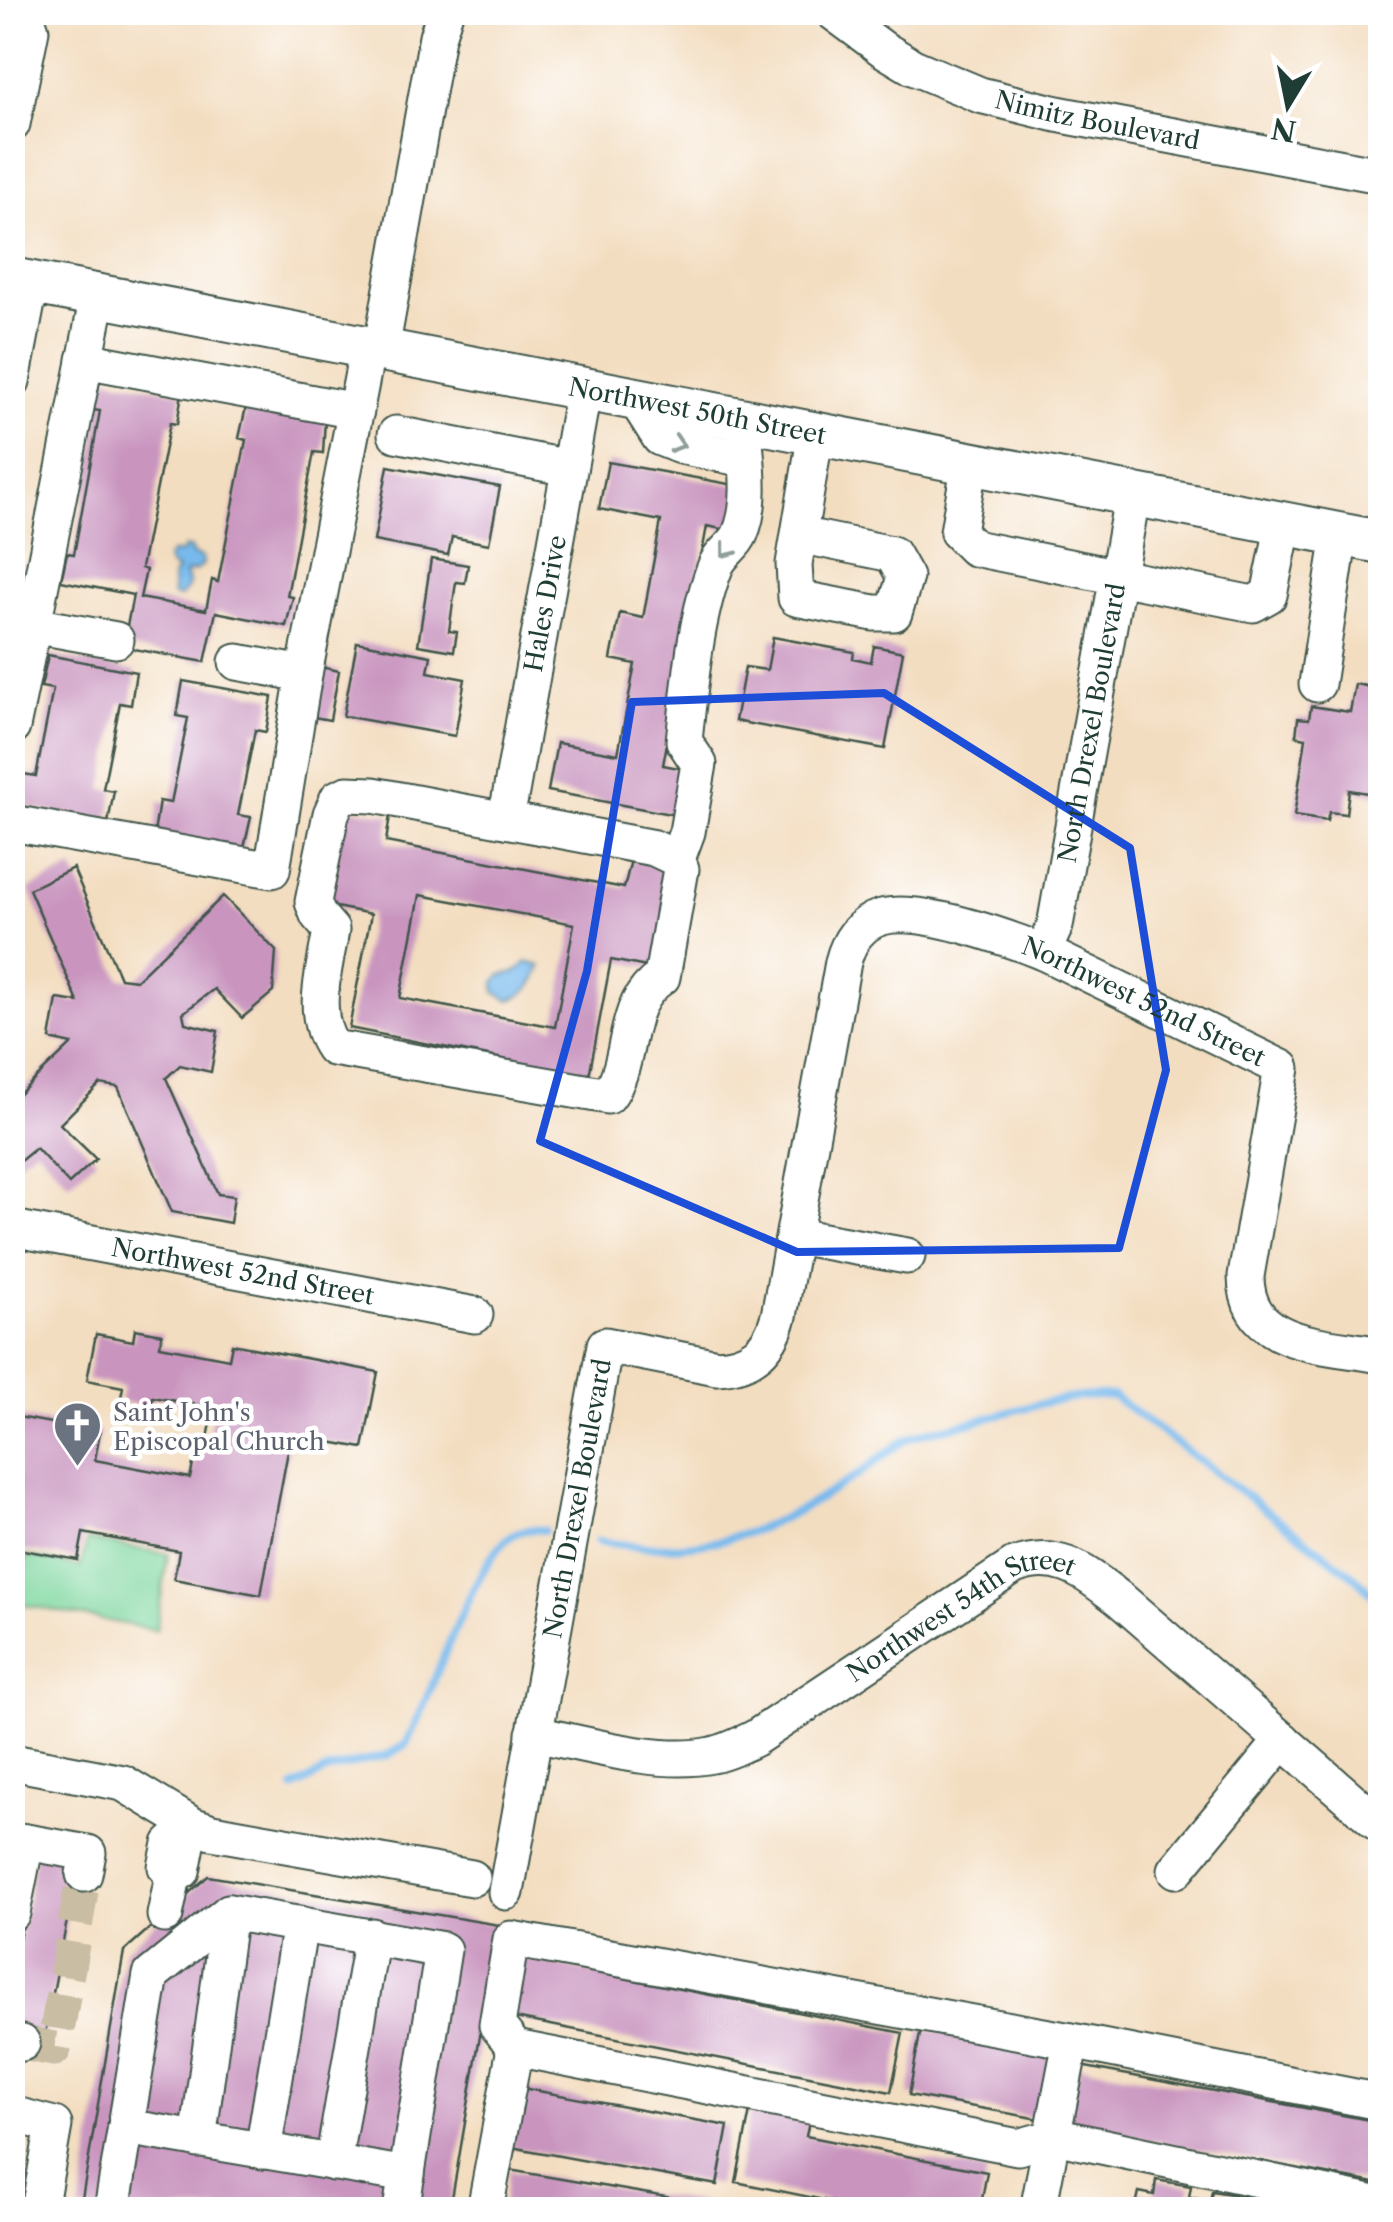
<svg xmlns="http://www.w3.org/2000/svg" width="1393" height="2222" font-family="'Libre Caslon Text',serif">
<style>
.green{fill:#7cd69d;stroke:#4e8a68;stroke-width:2.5}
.water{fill:#78baed;stroke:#4c7c90;stroke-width:2.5}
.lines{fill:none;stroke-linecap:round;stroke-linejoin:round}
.stream{stroke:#78baed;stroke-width:8}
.building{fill:#c995bf;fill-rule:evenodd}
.minor-tunnel{stroke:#c9bda4;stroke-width:35;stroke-dasharray:35 18;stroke-linecap:butt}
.minor-casing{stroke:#3f5549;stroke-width:39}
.major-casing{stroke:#3f5549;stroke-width:46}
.minor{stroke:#fff;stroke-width:35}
.major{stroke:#fff;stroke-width:42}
.oneway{stroke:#8f9e9a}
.marked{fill:none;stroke:#1d4ed8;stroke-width:8;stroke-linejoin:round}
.labels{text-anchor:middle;stroke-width:9;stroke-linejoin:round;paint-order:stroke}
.street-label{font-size:25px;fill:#1f3d34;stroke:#fff}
.worship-label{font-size:25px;fill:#5b616d;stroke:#fff;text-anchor:start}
</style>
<rect width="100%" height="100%" fill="#fff"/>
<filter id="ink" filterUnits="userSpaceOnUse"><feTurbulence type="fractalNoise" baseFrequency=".01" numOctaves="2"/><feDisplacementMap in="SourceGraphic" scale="20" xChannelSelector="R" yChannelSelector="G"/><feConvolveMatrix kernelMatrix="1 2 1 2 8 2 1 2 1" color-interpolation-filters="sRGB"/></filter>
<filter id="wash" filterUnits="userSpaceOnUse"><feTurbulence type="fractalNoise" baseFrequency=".0048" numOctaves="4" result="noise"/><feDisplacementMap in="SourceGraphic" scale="40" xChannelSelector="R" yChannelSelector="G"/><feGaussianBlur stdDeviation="2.25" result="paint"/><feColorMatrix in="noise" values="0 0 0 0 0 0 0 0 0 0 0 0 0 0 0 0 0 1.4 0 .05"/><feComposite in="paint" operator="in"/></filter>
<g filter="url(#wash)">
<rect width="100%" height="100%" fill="#f3ddc0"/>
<!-- green -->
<path class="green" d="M87,1540l81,14 -12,76 -137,-26 7,-48 55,11z"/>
<!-- water -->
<path class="water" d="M184,547l8,2 -1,5 11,4 1,6 -6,6 -12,3 4,12 -8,12 -8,-1 -1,-17 5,-10 -6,-2 -4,-8 4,-6h11z
M527,962l14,4c-5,17 -14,30 -32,34l-14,-8v-10l6,-7 15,-3z"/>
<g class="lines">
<!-- stream -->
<path class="stream" d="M598,1541c105,19 171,-8 258,-65 19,-12 36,-30 56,-39 16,-7 36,-9 52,-13 49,-12 99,-31 149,-28l241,180 26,25
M294,1788l32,-17 62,-16 18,-11c26,-46 67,-187 108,-210 9,-5 20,-5 30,-4"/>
</g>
<g id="blocks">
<!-- building -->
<path class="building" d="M101,377l81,16 -5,31 -7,-1 -29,145 5,2 -6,28 66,12 6,-30 6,2 28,-142 -7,-2 7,-31 79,12 -2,34 -9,-1 -27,144 6,1 -7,29 -70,-14 -11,50 -82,-15 10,-52 -72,-14 6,-28 7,1 26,-143 -7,-1z
M608,462l132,24 -9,45 -24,-5 -44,239 26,5 -8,46 -133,-25 9,-48 61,11 17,-90 -24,-5 9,-46 23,5 18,-97 -62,-12z
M388,466l112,21 -11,57 -37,-7 -4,18 -74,-14z
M431,559l37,6 -3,18 -9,-1 -7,49 8,1 -3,19 -36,-6z
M1378,613h2v49l-9,-2z
M773,637l81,15 -1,6 18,4 3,-16 29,6 -18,97 -150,-28 10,-54 22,3z
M357,642l74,14 -3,16 37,7 -10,57 -112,-20z
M48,655l88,17 -5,33 -11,-2 -17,86 11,2 -6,32 -90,-17 5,-32 13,2 17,-87 -12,-2z
M312,665l27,6 -9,49 -27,-5z
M183,681l89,16 -6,35 -11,-2 -17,85 13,2 -8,35 -89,-18 5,-33 12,2 17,-85 -11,-2z
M1355,684l11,2 14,19v90l-31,-5 -3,24 -17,-2 -2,9 -33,-5 12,-78 -10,-2 2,-18 11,1 2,-13 39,6z
M344,807l46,8 -4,27 238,46 7,-28 45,8 -19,101 -46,-9 -22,116 -240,-48 22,-114 -45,-9zM420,895l154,29 -19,103 -155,-29z
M73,868l47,110 16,2 87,-84 53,55 -3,41 -31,26 -28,-29 -31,24 2,10 33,8 -7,41 -31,-7 -14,13 52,116 16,2 -4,27 -58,-11 -54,-125 -18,-3 -40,40 36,35 -27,25 -33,-36 -22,18 -2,-2v-63l60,-57 -22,-5 7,-40 21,3 -49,-113z
M135,1329l27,5 -2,12 69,13 3,-15 146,28 -15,76 -72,-13 -30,160 -87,-16 5,-28 -96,-18 -5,27 -66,-12 1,-132 87,16 -5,28 95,18 6,-27 9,2 9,-45 -61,-11 -2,10 -31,-5 3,-15 -36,-7 9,-46 37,7z
M37,1850l42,9 -35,180 -32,-7v-57z
M208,1876l291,49 -49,285h-370l44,-259z
M517,1957l386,76 -12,59 -386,-76z
M921,2028l136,24 -12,68 -136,-25z
M1075,2065l305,57v62l-316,-60z
M522,2088l206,38 -11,59 -206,-38z
M750,2111l59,11 -3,14 181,36 -7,38h-107l-137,-28z
M509,2170l216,37v3h-223z
M1156,2180l35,6 -2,11 21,4 2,-10 37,6 -2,13h-112l4,-18 15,3z
M1271,2202l29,6v2h-30z"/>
</g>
</g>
<g filter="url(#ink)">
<use href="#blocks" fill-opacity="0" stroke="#3f5549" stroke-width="2.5"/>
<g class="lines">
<!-- minor-tunnel -->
<path class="minor-tunnel" d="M22,2043l32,6 30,-175"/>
<defs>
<g id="minor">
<path id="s1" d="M833,12l50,37 30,18 67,28 77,19 323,61"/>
<path d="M12,124l19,-94 -6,-18"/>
<path d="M98,296l-65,329 83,15"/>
<path d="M381,350l56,-313 8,-25"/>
<path d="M85,360l271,51"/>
<path d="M12,381l19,-99"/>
<path d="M634,397l26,41 20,8 65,13"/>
<path d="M396,434l173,34"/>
<path d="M970,461l-12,71 16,16 279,56 16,-9 15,-72"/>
<path d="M799,535l93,19 13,23 -11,36h-20l-78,-15 -2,-34 22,-132"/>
<path d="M237,662l67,12 64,-327"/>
<path d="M1317,684l23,-150"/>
<path d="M12,727l21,-102"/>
<path d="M347,794l26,1 281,53 23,11 4,10 -19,108c-43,28 -27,82 -54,119l-275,-48c-24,-34 -8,-79 -2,-118l-13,-15 -5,-13 18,-88 7,-16z"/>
<path id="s2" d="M506,820l78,-433"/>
<path d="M12,823l260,47 32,-196"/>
<path d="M677,859l10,-27 12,-68 -15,-23c6,-55 11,-124 32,-176 6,-13 19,-19 24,-31 15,-35 5,-80 3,-116"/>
<path id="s3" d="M1043,952l12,-26 78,-434"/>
<path id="s4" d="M12,1228l463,87"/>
<path d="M795,1236l112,20"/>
<path id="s5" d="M534,1734c54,10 124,32 178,21 15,-3 29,-10 43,-17l259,-172c46,-17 71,7 107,34l259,225"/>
<path d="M12,1762l111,21 69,42 20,7 260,46"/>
<path d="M180,1836l7,9 -5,26 -9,5 -7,-9 5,-23 9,-8 3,-16"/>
<path d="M12,1840l14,2 -14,71"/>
<path d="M26,1842l62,11 -4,21"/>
<path d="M1176,1870l107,-130"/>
<path id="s6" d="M506,1892l99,-547 112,22c35,-2 53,-18 62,-51l64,-354c5,-20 17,-39 39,-45 39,-10 123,20 161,35l239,116 -36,208c0,72 79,68 134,79"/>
<path d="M165,1915l8,-39"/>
<path d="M12,2041l10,2"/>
<path d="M1071,2041l309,61"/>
<path d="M515,2048l-18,-23 14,-86 560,102 -33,169"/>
<path d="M12,2114l42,11 -15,85"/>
<path d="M126,2127l281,48"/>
<path d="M198,2140l31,-228"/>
<path d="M263,2151l37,-227"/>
<path d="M333,2163l39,-227"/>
<path d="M112,2210l39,-235 78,-63 214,38 -42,260"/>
<path d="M485,2210l30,-162 503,99 33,-9 17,1 312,66"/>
</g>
<g id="major">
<path id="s7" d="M12,279l1368,263"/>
</g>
</defs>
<!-- minor casing -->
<use href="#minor" class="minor-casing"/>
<!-- major casing -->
<use href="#major" class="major-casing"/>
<!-- minor -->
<use href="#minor" class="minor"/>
<!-- major -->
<use href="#major" class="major"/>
</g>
<!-- one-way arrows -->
<defs><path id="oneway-chevron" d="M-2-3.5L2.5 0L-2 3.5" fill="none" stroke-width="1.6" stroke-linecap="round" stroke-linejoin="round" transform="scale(2.5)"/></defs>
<g class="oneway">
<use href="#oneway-chevron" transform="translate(678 444) rotate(17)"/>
<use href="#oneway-chevron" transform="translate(727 551) rotate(128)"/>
</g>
</g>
<!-- marked area -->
<path class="marked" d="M884,693l246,155 36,222 -47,178 -322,4 -257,-111 47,-170 45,-269z"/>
<!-- icons -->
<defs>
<symbol id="church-pin" viewBox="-11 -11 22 30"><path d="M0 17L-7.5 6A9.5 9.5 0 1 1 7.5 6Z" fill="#6b7280" stroke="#fff"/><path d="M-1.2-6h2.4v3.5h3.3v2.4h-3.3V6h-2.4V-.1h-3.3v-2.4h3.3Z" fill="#fff"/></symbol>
</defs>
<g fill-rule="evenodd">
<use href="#church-pin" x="50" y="1398" width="55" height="75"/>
</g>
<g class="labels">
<!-- street labels -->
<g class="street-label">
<text dy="9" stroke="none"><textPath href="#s1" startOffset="290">Nimitz Boulevard</textPath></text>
<text dy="9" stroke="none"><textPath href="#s7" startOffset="698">Northwest 50th Street</textPath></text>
<text dy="9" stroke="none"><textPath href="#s2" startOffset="220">Hales Drive</textPath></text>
<text dy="9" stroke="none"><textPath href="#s3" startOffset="235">North Drexel Boulevard</textPath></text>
<text dy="9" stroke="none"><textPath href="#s6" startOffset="1458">Northwest 52nd Street</textPath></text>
<text dy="9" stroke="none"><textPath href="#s4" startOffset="235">Northwest 52nd Street</textPath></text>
<text dy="9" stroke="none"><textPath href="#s6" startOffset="400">North Drexel Boulevard</textPath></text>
<text dy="9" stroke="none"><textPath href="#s5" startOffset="470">Northwest 54th Street</textPath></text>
</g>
<!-- worship labels -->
<g class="worship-label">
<text x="113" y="1421">Saint John's<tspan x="113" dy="29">Episcopal Church</tspan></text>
</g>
</g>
<!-- margin -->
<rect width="1393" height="2222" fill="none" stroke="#fff" stroke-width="50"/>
<!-- north arrow -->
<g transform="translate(1288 105) rotate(190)" stroke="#ffffff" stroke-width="8" paint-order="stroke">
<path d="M0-8L18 38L0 25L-18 38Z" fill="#1f3d34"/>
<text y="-15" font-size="28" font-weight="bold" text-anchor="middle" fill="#1f3d34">N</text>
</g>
</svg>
